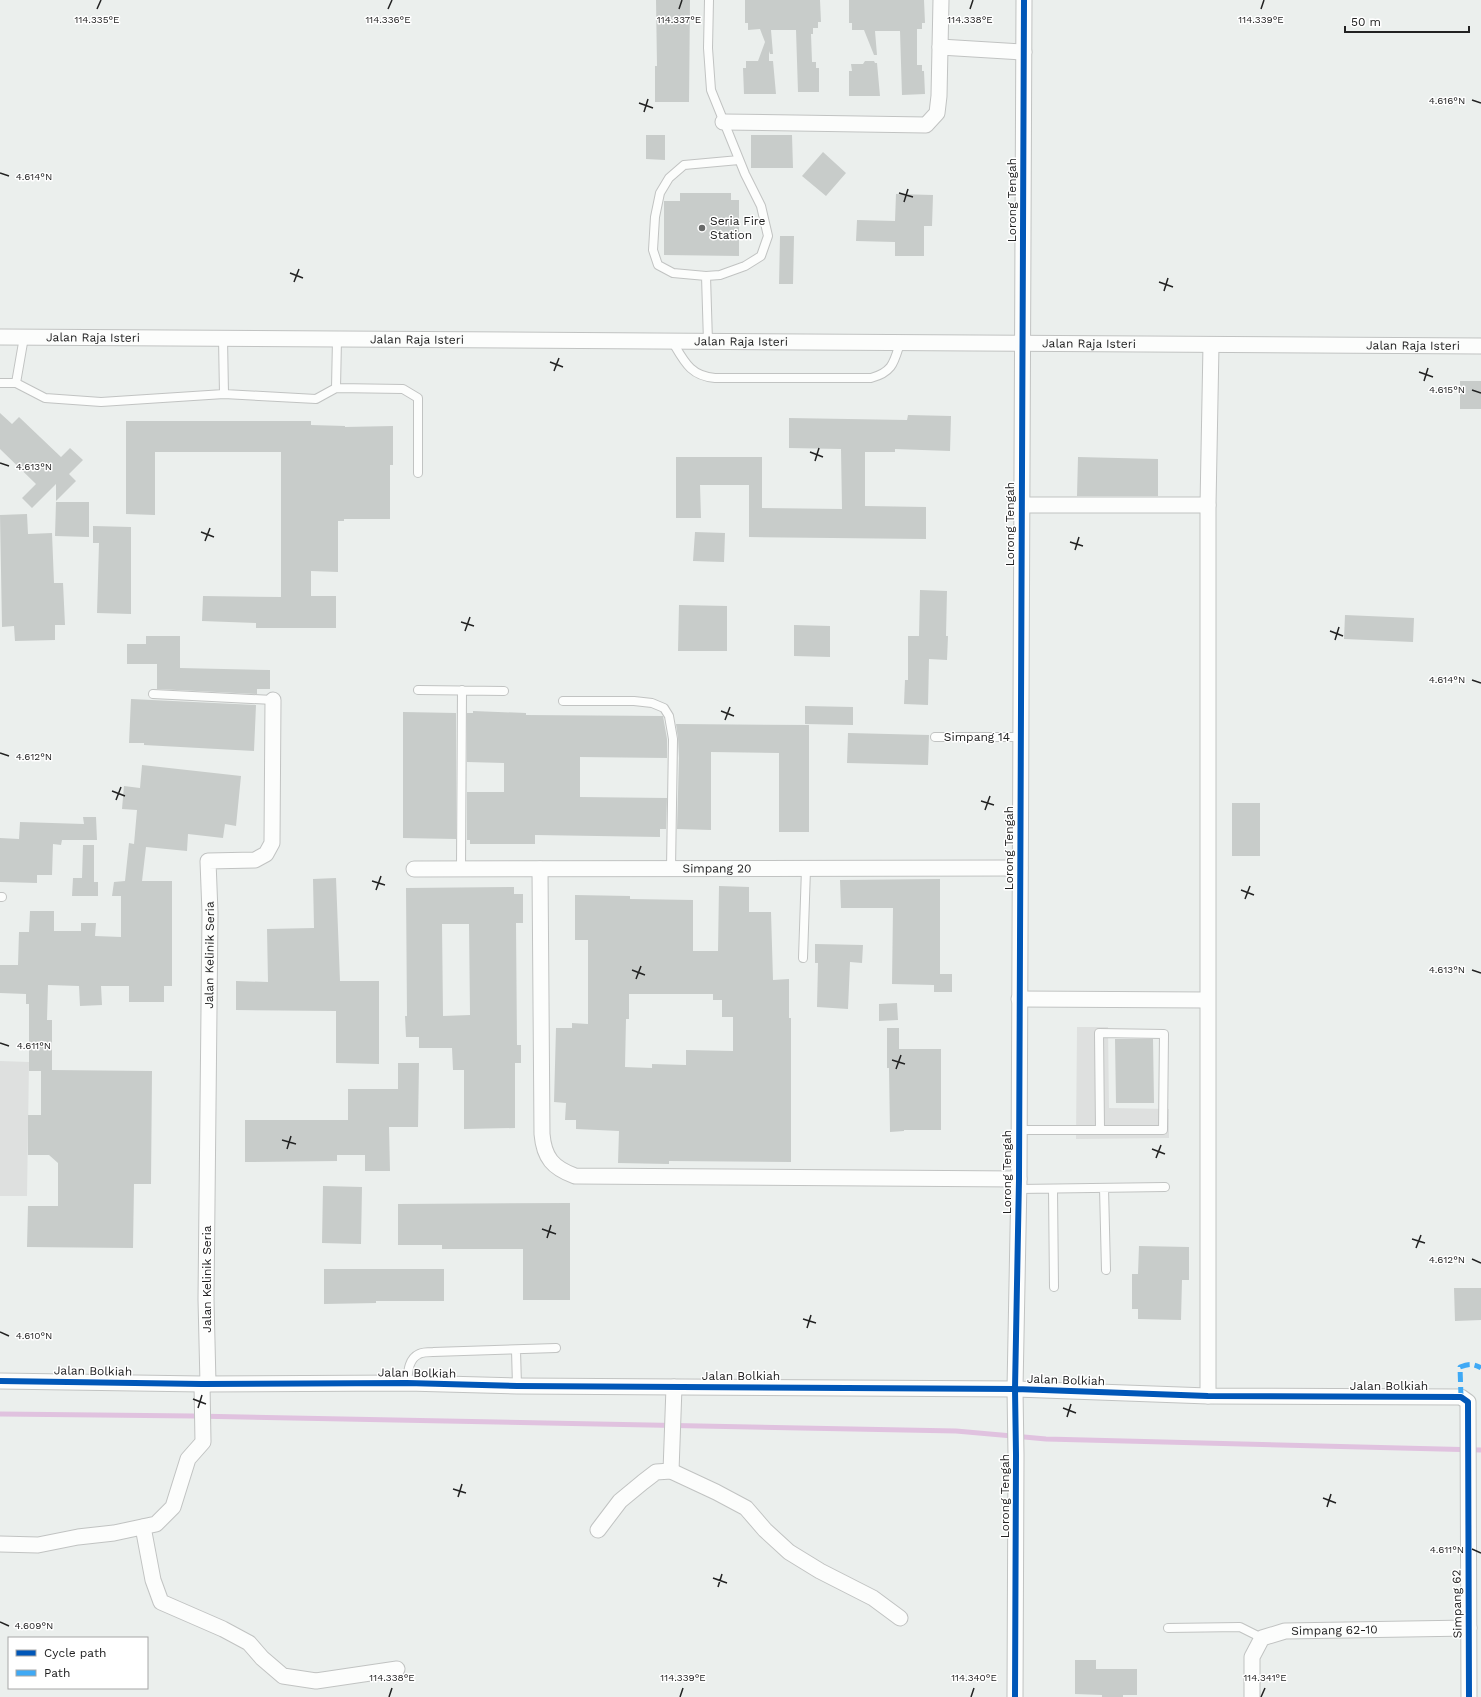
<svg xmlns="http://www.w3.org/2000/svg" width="1481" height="1697" font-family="'Work Sans',sans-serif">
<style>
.parking{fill:#dee0df}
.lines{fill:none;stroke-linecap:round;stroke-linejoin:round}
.stream{stroke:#e0c2df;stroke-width:5}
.building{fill:#c8ccca;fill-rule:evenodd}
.lane-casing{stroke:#c1c3c2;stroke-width:10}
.street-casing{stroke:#c1c3c2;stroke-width:17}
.lane{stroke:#fcfdfc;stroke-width:8}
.street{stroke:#fcfdfc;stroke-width:15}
.quiet{stroke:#3fa9f5;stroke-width:5;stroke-dasharray:10 5;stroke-linecap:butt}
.cycleway-casing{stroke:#fff;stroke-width:8}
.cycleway{stroke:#0057b8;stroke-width:6}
.ticks{fill:none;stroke:#222;stroke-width:1.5}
.poi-dot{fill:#686a69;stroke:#fff;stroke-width:1.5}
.labels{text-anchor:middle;stroke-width:3;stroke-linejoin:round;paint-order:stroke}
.street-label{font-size:12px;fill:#222;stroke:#fff}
.poi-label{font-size:12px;fill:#222;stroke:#fff;text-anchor:start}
.ticks-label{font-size:10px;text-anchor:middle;fill:#222;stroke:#fff;stroke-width:3;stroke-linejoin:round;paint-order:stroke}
</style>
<rect width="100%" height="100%" fill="#ebefed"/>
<!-- parking -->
<path class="parking" d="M1077,1027h31l1,81 60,1v29l-93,1z
M0,1061l29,1 -2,134h-27z"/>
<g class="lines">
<!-- stream -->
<path class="stream" d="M0,1414l193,2 763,15 90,8 435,11"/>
</g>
<!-- building -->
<path class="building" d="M656,0h34l-1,102h-34v-36h2z
M745,0h75l1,22h-3v6h-5v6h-2l1,28h4v6h3v24h-21l-2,-62h-25l2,24h-3l-1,-3v10h4l3,33h-32l-1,-26h3v-7h12l7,-19 -5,-13 -12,1v-7h-3z
M849,0h75l1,23h-3v6h-5v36h5v6h2l1,23 -23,1 -2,-64h-25l2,24h-3l-10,-25h-12v-7h-3z
M865,61h9l1,2h2l3,33h-31v-25h3l-1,-7h12z
M646,135h19v25l-19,-1z
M751,135h41l1,33h-42z
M823,152l23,21 -20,23 -24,-20z
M680,193h51v7h8v56l-75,-1v-54h16z
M896,194l37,1 -1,31h-8v30h-29v-14l-39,-1 1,-21 38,1z
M780,236h14l-1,48h-14z
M1460,381h21v28h-21z
M0,413l12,11 7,-7 42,40 9,-9 13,12 -14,14 7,7 -20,20v-17l-24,24 -10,-10 14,-14 -36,-35z
M908,415l43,1 -1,35 -55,-2v3h-30v54l61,1v32l-177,-2v-52h-49l1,33h-25v-61h86v51l80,1 -1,-60 -52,-1v-30l118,2z
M126,421h185v4l34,1v1l48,-1v39h-3v54h-46v2h-6v51l-27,-1v25h25v32h-80v-5l-54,-2 1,-25 78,1v-145h-126v63l-29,-1z
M1078,457l80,2v37h-81z
M56,502h33v35l-34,-1z
M27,514l1,20 24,-1 2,50h9l2,42h-10v15l-40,1 -1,-15 -12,1 -2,-112z
M93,526l38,1v87l-34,-1 2,-70h-6z
M695,532l30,1 -1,29 -31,-1z
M920,590l27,1 -1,45h2l-1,24 -18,-1 -1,46 -24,-1 1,-24h3v-44h11z
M679,605l48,1v45h-49z
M1345,615l69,3 -1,24 -69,-3z
M794,625l36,1v31l-36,-1z
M146,636h34v32l90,2v19h-13v5l-100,-5v-25h-30v-20h19z
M131,699l125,6 -2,46 -110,-6v-2h-15z
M805,706l48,1v18l-48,-1z
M473,711l53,2v2l137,1 4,23v19l-87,-1v40l87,1 -1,31h-6v8l-125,-2v9h-65v-4h-3v-48h37v-29l-37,-1v-49h6z
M403,712l53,1v126l-53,-1z
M676,724l133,1v107h-30v-79l-68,-1v78l-34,-1 2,-71 -1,-20z
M848,733l81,2 -1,30 -81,-2z
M142,765l99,11 -5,50 -11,-2 -2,14 -35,-4 -1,17 -41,-4 -4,34h30v105h-8v16h-35v-16h-28l1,19 -22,1 -1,-20 -31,-1 -1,35h5v50l100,1 -1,113h-17l-1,64 -106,-1 1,-41h30v-43l-9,-8h-21v-40h13v-44h-12v-67h-3v-10l-26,-1v-28h18l1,-33h10l1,-21h24v20h27v-8h15l-1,13 26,1v-41h-9l2,-14 11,-1 4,-38 5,1 3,-34 -15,-1 2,-23 16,2z
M1232,803h28v53h-28z
M83,817h13l1,23h-35l-1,5 -8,-1 -1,31h-15v8l-37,-1v-44l19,1 1,-17 64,2z
M83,845h11v37h4v14h-26l1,-18h9z
M336,878l4,103h39v83l-43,-1v-52l-100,-1v-29l32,1 -1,-53 47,-1 -1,-49z
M940,879v95h12v18h-18v-7l-42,-1 1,-76h-52l-1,-28z
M719,886l30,1v25h22l2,68 16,-1v39h2v144l-122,-1v3l-51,-1 1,-32 -43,-2v-9h-11l1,-17 -12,-1 2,-74h16v-5l16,1v-84h-13v-45l55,1v3l63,1v51h25zM629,994h84v6h9v17h11v34l-47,-1v15l-34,-1v4l-27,-1 1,-48h3z
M514,887v7h9v29h-7l1,122h4v18h-6v65l-51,1v-59h-11l-1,-22h-33v-11h-13l-1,-21h2l-1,-128zM442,924h27l1,91 -27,1z
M815,944l48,1 -1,18 -12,-1 -2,47 -31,-2 1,-44h-3z
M897,1003l1,17 -19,1v-17z
M887,1028h12v21h42v81h-37v1l-14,1 -1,-64h-2z
M1115,1039h38l1,64h-38z
M398,1063h21l-1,64h-29l1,44h-25v-16h-28v6l-92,1v-42h103v-31h50z
M323,1186l39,1 -1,57 -39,-1z
M570,1203v97h-47v-51h-81v-4h-44v-41z
M1139,1246l50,1v33h-7l-1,40 -43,-1v-10h-6v-35h6z
M324,1269h120v32h-68v2l-52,1z
M1454,1288h27v32l-26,1z
M1075,1660h21v9h41v26h-14v2h-21v-2l-27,-1z"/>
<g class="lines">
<defs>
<path id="lane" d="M709,0l-1,48 3,42 34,84 16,32 7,30 -7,20 -16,10 -25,9 -14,1 -33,-3 -15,-8 -5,-15 2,-33 5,-24 9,-15 15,-13 55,-5
M706,276l2,66
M223,338l1,56
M672,341c12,20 18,35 43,37h156c22,-6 23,-16 29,-35
M0,383h16l8,-46
M16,383l29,15 56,4 123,-8 92,5 20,-11 67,1 15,9v75
M336,388l1,-49
M418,690l86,1
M153,694l120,6
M563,701h71l18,2 12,5 5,8 4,23 -2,130
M935,737h85
M461,869l1,-179
M0,897h2
M803,958l3,-89
M1019,1130h144l1,-96 -65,-1 1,96
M1104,1188l2,82
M1019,1189l146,-2
M1053,1189l1,98
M516,1350l1,36
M407,1383c1,-10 1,-24 12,-29 4,-2 10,-2 14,-2l123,-4
M1168,1628l72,-1 22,11"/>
<g id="street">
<path d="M940,47l84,5"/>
<path d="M723,122l203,3 11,-12 2,-17 2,-96"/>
<path id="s1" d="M0,337l1481,9"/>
<path d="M1021,505h187"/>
<path id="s2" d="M414,869l606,-1"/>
<path d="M540,869l2,265c2,24 11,34 33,42l444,3"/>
<path d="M1019,999l188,1"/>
<path d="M0,1381l202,3 205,-1 110,3 498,3 193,7 253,1 7,5 1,295"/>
<path id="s3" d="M208,1384l-2,-85 4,-386 -2,-52 47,-1 11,-6 6,-11 1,-143"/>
<path d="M1208,1396v-891l3,-160"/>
<path d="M671,1471l3,-84"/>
<path d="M143,1527l10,53 8,22 62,27 26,14 13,15 21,18 33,5 81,-12"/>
<path d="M598,1530l22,-29 23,-19 13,-10 15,-1 45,21 30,16 19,22 24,22 31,19 53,27 27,20"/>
<path d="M0,1544l38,1 40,-8 36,-4 42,-9 17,-17 15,-48 15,-17 -1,-58"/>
<path d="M1015,1697l1,-242 -1,-66 4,-210 5,-1179"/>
<path id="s4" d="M1252,1697v-40l10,-19 23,-7 184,-3"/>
</g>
</defs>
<!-- lane casing -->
<use href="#lane" class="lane-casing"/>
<!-- street casing -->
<use href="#street" class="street-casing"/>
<!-- lane -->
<use href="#lane" class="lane"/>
<!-- street -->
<use href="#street" class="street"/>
<!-- quiet -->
<path class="quiet" d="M1461,1397l-1,-30c8,-3 13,-4 21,1"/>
<defs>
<path id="cycleway" d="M0,1381l202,3 205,-1 110,3 498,3 193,7 253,1 7,5 1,295
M1015,1697l1,-242 -1,-66 4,-210 5,-1179"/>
</defs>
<!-- cycleway casing -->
<use href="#cycleway" class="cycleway-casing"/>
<!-- cycleway -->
<use href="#cycleway" class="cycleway"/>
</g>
<!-- ticks -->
<path class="ticks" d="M97,9l4,-9M388,9l4,-9M679,9l3,-9M970,9l3,-9M1261,9l3,-9M1472,100l9,3M639,103l14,5M644,112l4,-13M0,173l9,3M899,193l14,4M904,202l4,-13M290,273l13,5M294,282l5,-13M1159,282l14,5M1164,291l4,-13M550,362l13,5M554,371l5,-13M1419,372l14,5M1424,381l4,-13M1472,390l9,3M810,452l13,5M815,461l4,-13M0,463l9,3M201,532l13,5M205,541l5,-13M1070,542l13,4M1075,550l4,-13M461,622l13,4M465,631l5,-14M1330,631l13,5M1335,640l4,-13M1472,680l9,3M721,711l13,5M725,720l5,-13M0,753l9,3M112,791l13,5M116,800l5,-13M981,801l13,4M985,810l5,-14M372,881l13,4M376,890l5,-14M1241,890l13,5M1245,899l5,-13M632,970l13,5M1472,970l9,3M636,979l5,-13M0,1043l9,3M892,1060l13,4M896,1069l5,-14M282,1140l14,4M287,1149l4,-13M1152,1149l13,5M1156,1158l5,-13M542,1229l14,5M547,1238l4,-13M1412,1239l13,4M1416,1248l5,-13M1472,1259l9,4M803,1319l13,4M807,1328l4,-13M0,1332l9,4M193,1399l13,5M198,1408l4,-13M1063,1408l13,5M1067,1417l4,-13M453,1489l13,4M458,1497l4,-13M1323,1498l13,5M1327,1507l4,-13M1472,1549l9,4M713,1578l14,5M718,1587l4,-13M0,1622l9,4M389,1697l3,-9M680,1697l3,-9M971,1697l3,-9M1261,1697l4,-9"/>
<!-- markers -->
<circle class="poi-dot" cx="702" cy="228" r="4"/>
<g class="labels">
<!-- street labels -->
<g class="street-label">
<text transform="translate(1012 200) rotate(-90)" y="4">Lorong Tengah</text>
<text dy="4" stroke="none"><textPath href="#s1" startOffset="93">Jalan Raja Isteri</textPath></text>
<text dy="4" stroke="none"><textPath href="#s1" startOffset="417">Jalan Raja Isteri</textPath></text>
<text dy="4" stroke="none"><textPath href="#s1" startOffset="741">Jalan Raja Isteri</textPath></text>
<text dy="4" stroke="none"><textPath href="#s1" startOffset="1089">Jalan Raja Isteri</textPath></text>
<text dy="4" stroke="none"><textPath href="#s1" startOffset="1413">Jalan Raja Isteri</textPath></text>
<text transform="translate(1010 524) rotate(-90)" y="4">Lorong Tengah</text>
<text x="977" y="741">Simpang 14</text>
<text transform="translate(1009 848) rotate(-90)" y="4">Lorong Tengah</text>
<text dy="4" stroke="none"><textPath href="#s2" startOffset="303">Simpang 20</textPath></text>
<text dy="4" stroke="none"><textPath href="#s3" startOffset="429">Jalan Kelinik Seria</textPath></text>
<text transform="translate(1007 1172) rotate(-90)" y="4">Lorong Tengah</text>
<text transform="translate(207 1279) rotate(-90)" y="4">Jalan Kelinik Seria</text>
<text transform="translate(93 1371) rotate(1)" y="4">Jalan Bolkiah</text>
<text transform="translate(417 1373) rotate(1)" y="4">Jalan Bolkiah</text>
<text x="741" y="1380">Jalan Bolkiah</text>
<text transform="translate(1066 1380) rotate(2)" y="4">Jalan Bolkiah</text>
<text x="1389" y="1390">Jalan Bolkiah</text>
<text transform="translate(1005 1496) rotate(-90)" y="4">Lorong Tengah</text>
<text transform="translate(1457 1604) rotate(-91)" y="4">Simpang 62</text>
<text dy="4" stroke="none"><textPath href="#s4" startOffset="135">Simpang 62-10</textPath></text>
</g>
<!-- poi labels -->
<g class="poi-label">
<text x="710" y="225">Seria Fire<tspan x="710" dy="14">Station</tspan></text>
</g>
</g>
<g class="ticks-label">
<text x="97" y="23">114.335°E</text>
<text x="388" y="23">114.336°E</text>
<text x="679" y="23">114.337°E</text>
<text x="970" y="23">114.338°E</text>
<text x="1261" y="23">114.339°E</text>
<text x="1447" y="104">4.616°N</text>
<text x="34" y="180">4.614°N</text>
<text x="1447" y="393">4.615°N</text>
<text x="34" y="470">4.613°N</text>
<text x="1447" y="683">4.614°N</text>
<text x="34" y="760">4.612°N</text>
<text x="1447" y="973">4.613°N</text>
<text x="34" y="1049">4.611°N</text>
<text x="1447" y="1263">4.612°N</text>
<text x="34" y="1339">4.610°N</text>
<text x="1447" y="1553">4.611°N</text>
<text x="34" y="1629">4.609°N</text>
<text x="392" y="1681">114.338°E</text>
<text x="683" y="1681">114.339°E</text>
<text x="974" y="1681">114.340°E</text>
<text x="1265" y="1681">114.341°E</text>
</g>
<!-- legend -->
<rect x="8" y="1637" width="140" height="52" fill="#ffffff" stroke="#a7a7a7"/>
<rect x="16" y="1650" width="20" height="6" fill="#0057b8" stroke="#a7a7a7"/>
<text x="44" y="1657" font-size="12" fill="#222222">Cycle path</text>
<rect x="16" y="1670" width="20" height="6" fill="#3fa9f5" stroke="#a7a7a7"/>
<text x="44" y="1677" font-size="12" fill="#222222">Path</text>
<!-- scale -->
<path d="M1345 26v6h124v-6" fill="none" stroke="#222222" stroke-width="2"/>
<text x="1351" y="26" font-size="12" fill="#222222" stroke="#ffffff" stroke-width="3" paint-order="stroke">50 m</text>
</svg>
